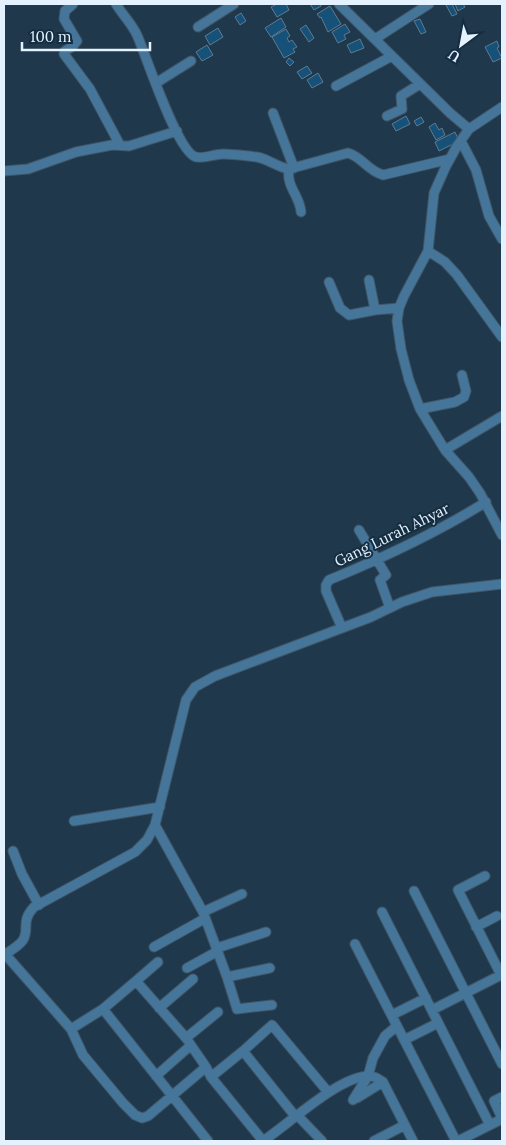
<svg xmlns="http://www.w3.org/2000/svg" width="506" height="1145" font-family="Lora,serif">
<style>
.building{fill:#155178;stroke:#607b91}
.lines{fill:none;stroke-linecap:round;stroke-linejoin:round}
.minor-casing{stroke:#3f5668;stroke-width:11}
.minor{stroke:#46759a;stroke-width:9}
.labels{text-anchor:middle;stroke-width:4;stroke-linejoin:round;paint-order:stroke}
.street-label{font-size:15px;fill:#e4f2ff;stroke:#152d40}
</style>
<rect width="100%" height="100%" fill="#1f384b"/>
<!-- building -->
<path class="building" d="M277,4h9l3,6 -12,7 -6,-10z
M310,4h10l1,2 -7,4z
M449,4h3l5,10 -5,2 -6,-11z
M455,4h8l2,3 -7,4z
M330,6l11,18 -13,8 -7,-15 -1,1 -3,-4z
M241,13l5,8 -6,4 -5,-8z
M281,18l5,9 -15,10 -6,-9z
M420,19l6,13 -5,2 -7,-13z
M345,24l5,8 -6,3 2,4 -8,4 -6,-11z
M306,25l8,13 -5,4 -9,-13z
M218,28l5,9 -13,8 -5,-9z
M286,29l4,7 -3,2 2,4 3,-2 5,7 -4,2 2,3 -11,6 -12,-21z
M360,39l4,9 -13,5 -4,-8z
M497,41l2,6 -2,1 5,10 -9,4 -8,-15z
M207,45l6,10 -11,6 -6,-9z
M289,58l5,4 -4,4 -4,-4z
M307,66l5,7 -10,6 -5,-7z
M318,73l5,9 -11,6 -5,-8z
M406,116l4,8 -14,7 -4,-7z
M421,117l3,5 -7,4 -3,-5z
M435,123l4,7 3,-2 3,7 -9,5 -7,-13z
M455,132l4,9 -20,10 -4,-9z"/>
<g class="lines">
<defs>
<path id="minor" d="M73,4l-8,7 -1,8 13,22 -4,5 -8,5 -1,3 26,35 30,56
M116,4c6,10 16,20 21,31 9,20 40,117 59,122 9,2 18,-3 27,-3 11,0 23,2 34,3 11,2 20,10 32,12l59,-16c14,4 19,17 35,22l67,-16
M339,4l111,109 19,16
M198,27l36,-23
M375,39l54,-35
M156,83l35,-22
M336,86l56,-30
M502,107l-33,22 -12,17 -11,20 -12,27 -6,58 -24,45 -5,12 -2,13 4,28 8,31 11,29 25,41 24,27 11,16 22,42
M273,113l21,55
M387,116l15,-7 -1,-13 19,-12
M461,141l15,29 13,46 13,23
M289,169c-3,18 11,27 12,43
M4,171l24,-2 48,-17 36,-7 17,1 48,-15
M428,251l17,11 12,13 45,62
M369,280l6,30
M329,282l11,26 9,7 26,-5 24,-2
M420,409l35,-7 9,-5 2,-6 -4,-16
M445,450l57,-34
M359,530l27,45 -6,5 10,28
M342,628l-16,-37v-6l3,-5c54,-22 107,-47 157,-78
M74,821l86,-14
M155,825l48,87 24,65 10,32 35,-4
M13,851l9,23 17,31
M414,891l88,173
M203,912l39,-18
M382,912l108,213
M476,927l21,-11
M355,944l101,197
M154,947l50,-28
M217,948l49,-16
M5,954l66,75 12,26 40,48 12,12 7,3 6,-2 58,-49 -20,-29 -50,-57 -33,28 -32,20
M4,955c6,-4 15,-9 19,-15 7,-11 -3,-18 11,-33l101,-55 12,-12 8,-15 31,-125 9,-13 20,-11 156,-59 31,-15 30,-10 70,-8
M187,968l31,-17
M227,977l43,-9
M136,981l22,-19
M159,1008l34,-29
M103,1009l105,132
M432,1010l69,-35 -43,-85 27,-14
M392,1015l34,-17
M186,1038l32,-26
M404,1040l34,-17
M243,1051l29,-26 56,67
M206,1067l5,10 52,64c26,-17 76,-65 106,-65 5,0 10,3 14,6l30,59
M156,1076l34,-30
M211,1077l32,-26 52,65
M502,1097l-8,4 8,17
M357,1098l26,-16
M353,1100l15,-24 5,-18 12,-22 12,-10
M297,1115l25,26
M374,1141l31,-16
M458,1141l44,-22"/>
</defs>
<!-- minor casing -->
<use href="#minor" class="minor-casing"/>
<!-- minor -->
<use href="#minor" class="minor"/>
</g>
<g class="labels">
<!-- street labels -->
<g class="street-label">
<text transform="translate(392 535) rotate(-26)" y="5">Gang Lurah Ahyar</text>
</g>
</g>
<!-- border -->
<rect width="506" height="1145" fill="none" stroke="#e4f2ff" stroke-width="10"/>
<!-- north arrow -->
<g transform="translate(461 45) rotate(212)" stroke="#152d40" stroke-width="4" paint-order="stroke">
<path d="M0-4L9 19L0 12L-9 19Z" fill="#e4f2ff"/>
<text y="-8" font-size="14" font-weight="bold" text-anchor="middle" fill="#e4f2ff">U</text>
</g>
<!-- scale -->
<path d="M22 42v8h128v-8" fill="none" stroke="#e4f2ff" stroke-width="2.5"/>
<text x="30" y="42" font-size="15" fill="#e4f2ff" stroke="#152d40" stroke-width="4" paint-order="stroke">100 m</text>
</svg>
